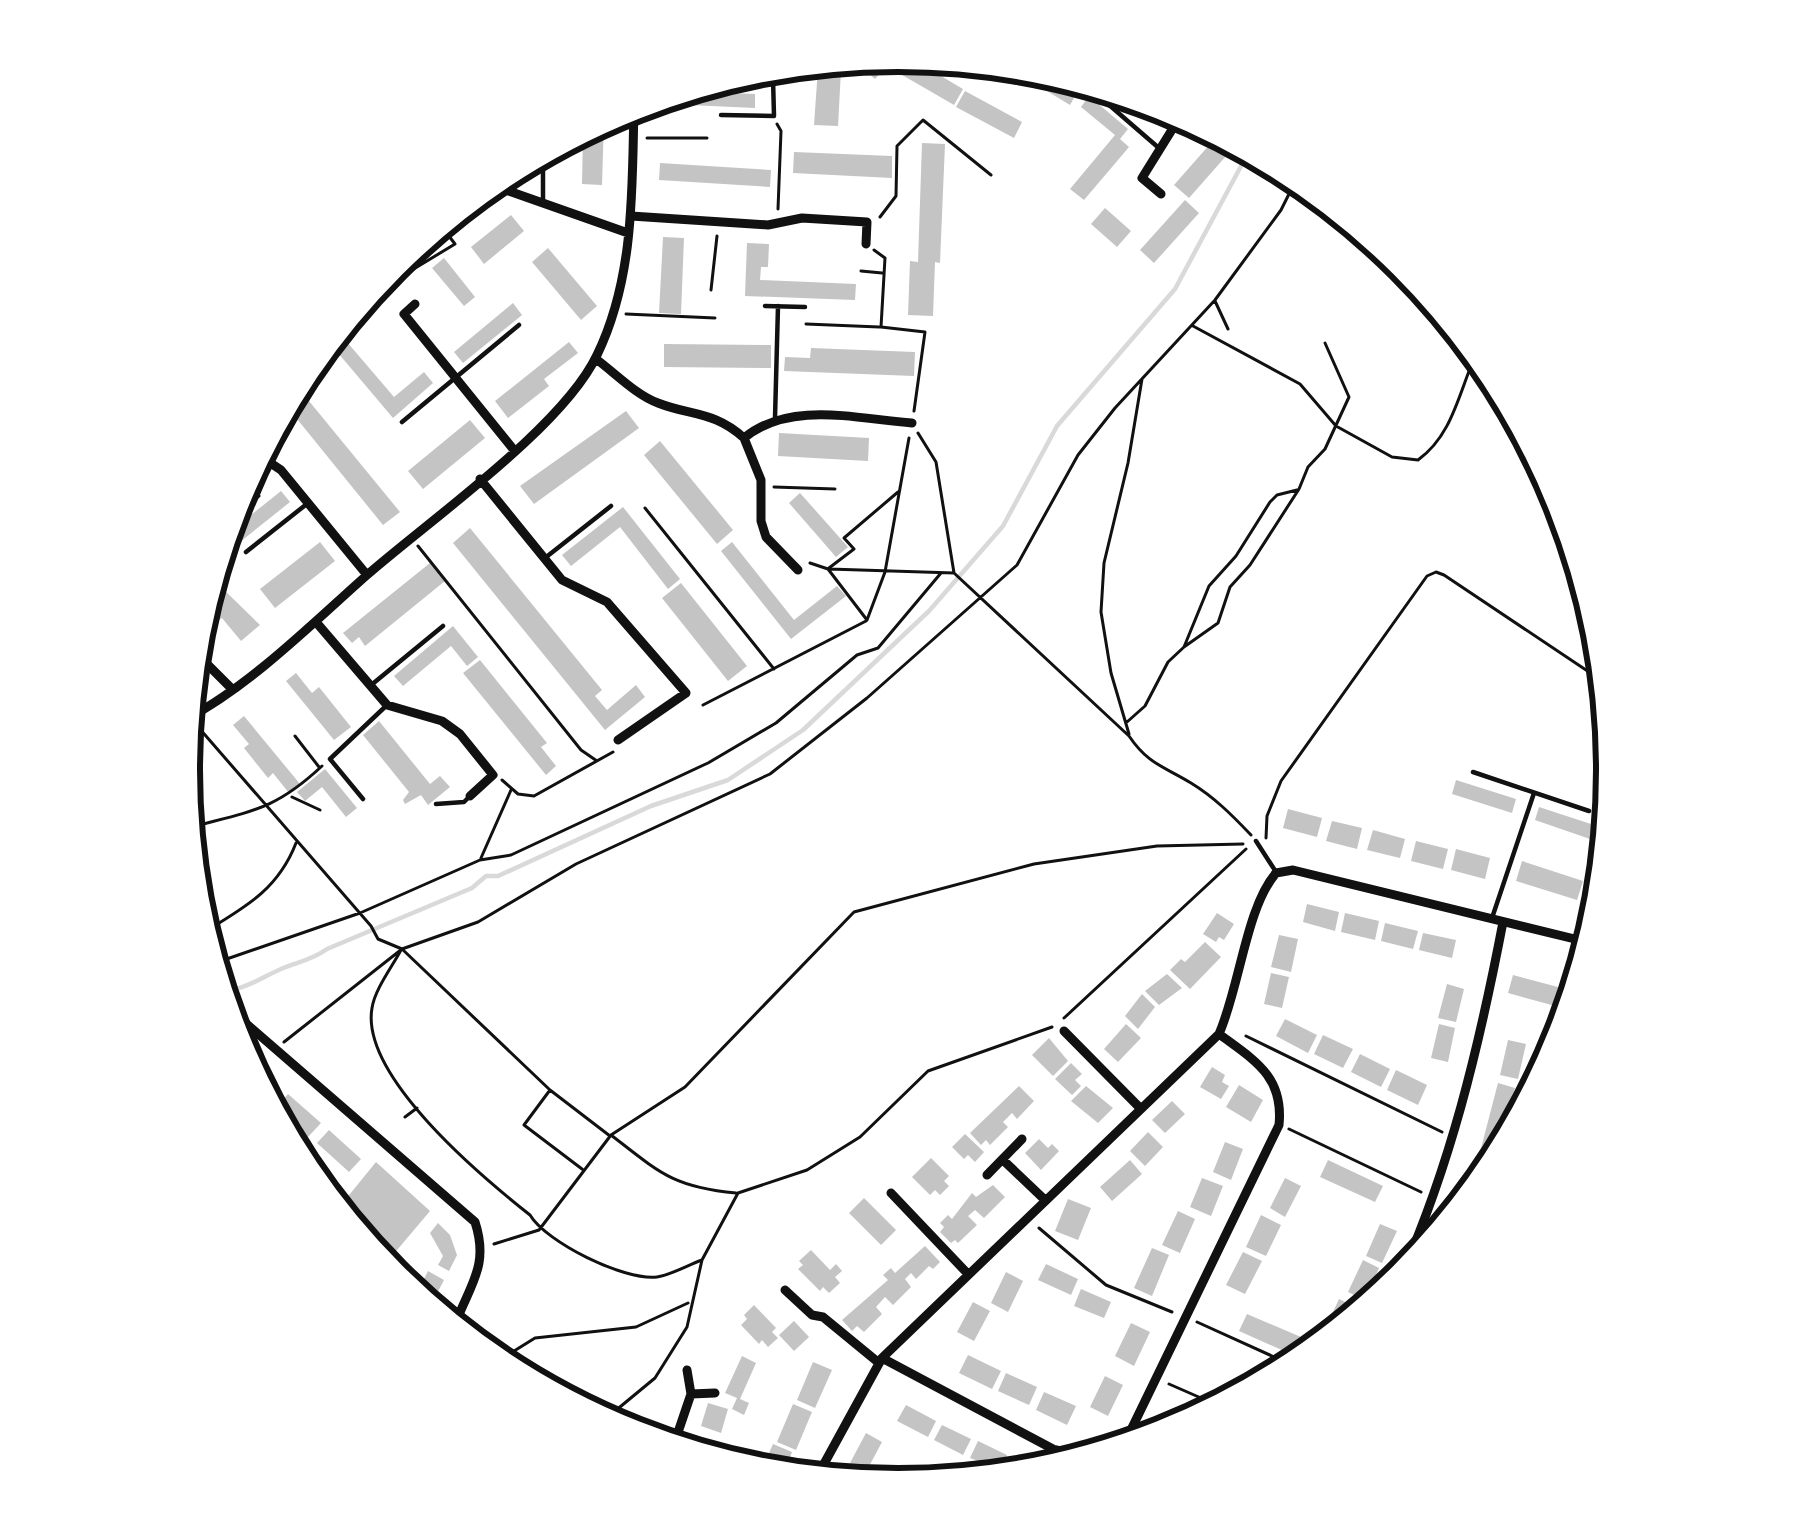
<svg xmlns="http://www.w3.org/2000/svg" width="1797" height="1540" font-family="Barlow,sans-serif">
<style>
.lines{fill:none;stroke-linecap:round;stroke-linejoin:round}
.stream{stroke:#d9d9d9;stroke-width:4.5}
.building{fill:#c4c4c4}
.path{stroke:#111;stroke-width:3}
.service{stroke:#111;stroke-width:4.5}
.minor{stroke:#111;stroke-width:9}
.rim{fill:none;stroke:#111;stroke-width:6}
</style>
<rect width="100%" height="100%" fill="#fff"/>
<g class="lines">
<!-- stream -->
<path class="stream" d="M236,989c18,-5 29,-13 45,-20 17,-7 31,-9 46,-20l145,-61 14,-12h12l153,-70 77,-26 75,-50 126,-119 74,-85 54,-100 118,-137 72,-134"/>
</g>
<!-- building -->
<path class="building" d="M900,51l-25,28 -12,-10 12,-13z
M907,56l56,33 -9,16 -57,-33z
M818,68l23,2 -3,56 -24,-1z
M1052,82l28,5 -10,18 -23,-14z
M731,85l-1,8 25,1v14l-88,-4v-7z
M965,91l57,31 -8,16 -58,-31z
M1115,94l26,5 7,6 -9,10z
M1089,96l39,33 -8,10 9,8 -45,53 -14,-11 45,-54 -34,-28z
M604,119l-2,66 -20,-1 1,-51z
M1218,135l16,12 -45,51 -15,-13z
M922,143l23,1 -5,119 -5,-1 -2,54 -25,-1 2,-54 8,1z
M794,152l98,4v22l-99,-5z
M660,163l111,7 -1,17 -111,-7z
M1185,200l14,13 -45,50 -14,-13z
M1105,208l26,23 -14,16 -26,-23z
M511,215l13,16 -40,33 -13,-17z
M663,237l21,1 -3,76 -22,-1z
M747,243l22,1 -1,23h-7l-1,13 96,4 -1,16 -110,-4z
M548,248l49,58 -16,14 -49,-58z
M444,258l31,39 -11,9 -32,-38z
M513,303l9,12 -59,48 -9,-11z
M341,335l53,62 30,-25 9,11 -40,35 -60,-71z
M569,342l9,11 -34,26 5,7 -41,32 -13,-17z
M664,344l107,1v23l-107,-1z
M811,348l104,4 -1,24 -130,-5 1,-14 25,1z
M309,401l91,111 -17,13 -90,-111z
M626,411l13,17 -105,76 -14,-18z
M470,420l15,18 -62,51 -15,-18z
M779,433l90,5 -1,23 -90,-5z
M660,441l73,89 -16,14 -73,-89z
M281,491l9,11 -60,48 -5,-6 1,-9z
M800,493l48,54 -12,10 -47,-54z
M623,507l57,72 -12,10 -48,-62 -49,39 -9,-11z
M470,528l132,162 -7,6 12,14 29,-25 9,12 -40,33 -152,-187z
M320,542l15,19 -60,47 -15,-19z
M732,542l62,78 43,-34 9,10 -55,43 -70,-88z
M430,563l15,18 -80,65 -6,-9 -7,6 -9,-10z
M681,583l66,83 -19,15 -66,-83z
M220,586l40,39 -19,16 -19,-23 -4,3 -7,-9 4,-22z
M453,626l25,31 -11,9 -16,-20 -48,40 -9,-10z
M480,660l67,83 -6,4 15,19 -10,9 -83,-102z
M296,673l16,20 7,-6 32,40 -17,13 -48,-59z
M244,716l56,68 -11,9 -16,-20 -5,5 -24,-30 5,-4 -16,-19z
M379,721l51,63 10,-8 10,11 -22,18 -7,-10 -16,9 -2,-4 6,-8 -46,-57z
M325,769l32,39 -11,9 -24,-30 -17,14 -8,-9z
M1456,780l60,19 -4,14 -60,-19z
M1539,807l55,18 -4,14 -55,-19z
M1288,809l34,9 -5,19 -34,-9z
M1332,821l30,7 -5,21 -31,-8z
M1373,830l32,9 -5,19 -33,-8z
M1416,841l32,8 -5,20 -32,-8z
M1456,849l34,9 -5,21 -34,-9z
M1522,861l61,20 -6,19 -61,-19z
M1307,904l32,8 -4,19 -32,-9z
M1217,913l17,11 -10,16 -5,-3 -3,5 -13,-8z
M1345,913l34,8 -4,19 -34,-8z
M1385,923l33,8 -5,18 -32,-8z
M1423,933l33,7 -4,18 -33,-8z
M1279,935l19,4 -7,33 -20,-5z
M1205,942l16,15 -31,32 -20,-19 11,-11 4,3z
M1271,973l18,4 -7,31 -18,-4z
M1167,974l15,14 -23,17 -14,-14z
M1513,975l60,16 -3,19 -62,-17z
M1447,984l17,5 -8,33 -18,-4z
M1142,994l13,13 -17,22 -13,-13z
M1285,1019l32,16 -9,18 -32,-17z
M1126,1024l15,14 -23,24 -14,-13z
M1439,1024l16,4 -7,34 -17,-4z
M1323,1035l30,14 -10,19 -29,-14z
M1049,1038l19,23 -15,15 -21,-21z
M1508,1040l18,4 -8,35 -18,-4z
M242,1053l35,32 -9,10 -28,-41z
M1360,1054l30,15 -9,18 -30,-15z
M1071,1063l11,11 -7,6 6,6 -9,9 -17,-16z
M1212,1067l13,8 -3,7 7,4 -8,13 -21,-12z
M1396,1070l31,15 -9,20 -31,-15z
M1498,1083l17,5 -14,50 -11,16 -10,-2z
M1239,1085l24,15 -12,22 -25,-15z
M1019,1086l15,15 -17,18 -5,-6 -9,9 5,5 -18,18 -4,-5 -5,5 -11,-12z
M1086,1086l27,22 -15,15 -27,-22z
M288,1094l33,29 -13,14 -32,-29z
M1172,1101l13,13 -20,19 -13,-13z
M329,1130l32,29 -12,13 -32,-29z
M1148,1132l15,15 -18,19 -15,-15z
M965,1134l19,18 -9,10 -7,-7 -4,4 -12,-12z
M1039,1139l9,9 4,-4 7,7 -18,19 -16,-17z
M1225,1142l18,7 -12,31 -18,-8z
M931,1158l18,18 -5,5 5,5 -9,9 -5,-5 -5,5 -18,-18z
M1130,1160l12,14 -30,27 -12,-14z
M1328,1160l55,26 -8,16 -55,-25z
M376,1162l54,49 -43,51 -18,-15 -28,-42z
M1202,1178l21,8 -12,30 -21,-9z
M1285,1178l16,8 -16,31 -15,-9z
M993,1185l12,12 -21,21 -9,-8 -7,6 9,9 -19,18 -3,-3 -4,3 -11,-11 4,-5 -4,-4 8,-8 4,4 20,-26 4,4z
M864,1198l32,32 -15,15 -32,-32z
M1068,1199l23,9 -13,32 -23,-9z
M1178,1211l17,8 -15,34 -18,-8z
M1261,1215l20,10 -15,31 -20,-9z
M438,1223l12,12 7,20 -8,16 -11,-6 5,-9 -13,-23z
M1380,1224l17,7 -15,32 -16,-7z
M925,1246l15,16 -7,7 -4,-3 -13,13 -5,-6 -6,6 6,8 -18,18 -8,-8 -9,10 6,7 -18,18 -7,-6 -5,5 -10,-11 46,-40 -5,-5 8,-7 4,5z
M1152,1248l17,7 -17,41 -18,-8z
M811,1250l19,20 6,-6 6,7 -7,6 5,6 -11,10 -6,-6 -3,4 -22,-22 5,-4 -4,-4z
M1243,1252l19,9 -17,33 -19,-9z
M1363,1260l16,8 -14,32 -17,-8z
M1046,1264l32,15 -7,16 -33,-15z
M428,1271l16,9 -13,25 -15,-10z
M1006,1272l17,9 -15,31 -17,-9z
M1081,1289l30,13 -7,16 -30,-12z
M1339,1299l19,9 -29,23 -4,-2z
M973,1302l17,9 -16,30 -17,-9z
M754,1305l22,23 -4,4 6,6 -10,9 -6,-7 -3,4 -18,-19 6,-6 -3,-4z
M1247,1314l61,26 -2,6 -13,9 -54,-24z
M794,1321l15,16 -15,14 -15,-16z
M1131,1323l19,9 -16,34 -19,-10z
M968,1355l33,16 -9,18 -33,-16z
M742,1356l14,7 -16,36 9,4 -5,12 -12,-6 5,-11 -12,-5z
M813,1362l19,8 -17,38 -18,-8z
M1006,1373l31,14 -8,18 -31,-14z
M1105,1376l18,9 -15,31 -18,-9z
M1044,1392l32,14 -9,19 -31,-15z
M708,1403l20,6 -7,24 -20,-7z
M793,1404l19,8 -16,38 -19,-8z
M906,1405l30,16 -8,16 -31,-16z
M942,1425l29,14 -8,16 -29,-15z
M866,1433l16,9 -16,30 -16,-9z
M978,1441l29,14 -7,14 -30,-11z
M773,1444l19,8 -6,15 -21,-5z"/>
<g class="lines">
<!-- path -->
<path class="path" d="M777,124l4,7 -3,78
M647,138h60
M880,217l16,-21 1,-50 26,-26 68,55
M874,250l11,8 -4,69 44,5 -11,79
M412,270l43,-26 -13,-17
M861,271l21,2
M711,290l6,-54
M366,297l7,-3
M1215,301l13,28
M626,314l89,4
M806,324l73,3
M1193,326l107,58 36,42 56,31 26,3c33,-24 40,-63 55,-99
M774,487l61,2
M645,508l129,161
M230,518l29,-22
M418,546l163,204 16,11
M810,563l18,6 39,51 18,-48 24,-134
M829,568l25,-19 -10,-11 54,-46
M829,569l125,4 -18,-111 -18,-29
M954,573l175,163c19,28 34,30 62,47 23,14 41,32 60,52
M1184,647l34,-24 12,-36 20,-22 49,-76 9,-22 17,-18 24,-52 -24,-54
M703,705l163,-84
M1127,722l18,-16 23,-44 16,-15 25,-61 27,-30 34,-54 7,-7 20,-5
M199,728l172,198 7,13 24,10 148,141
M1129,734l-18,-61 -10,-61 3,-49 24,-100 14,-84
M295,736l24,31
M502,780l16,14 16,2 79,-44
M292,797l28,13
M191,827c61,-16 84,-17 131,-61
M1266,838l1,-22 14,-35 146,-205 9,-4 8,3 145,97h9
M481,858l30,-68
M211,928c38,-23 68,-41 85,-85
M401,950c-9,17 -26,39 -29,58 -12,68 110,169 158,207 16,27 94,66 127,62 14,-2 31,-12 45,-17
M218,962l142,-49 120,-53 31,-5 197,-92 68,-40 81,-68 21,-7 63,-75
M1064,1018l182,-169
M1246,1036l196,96
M284,1042l118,-93 76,-27 98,-58 194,-90 97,-76 150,-133 61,-110 37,-47 100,-108 66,-90 12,-24
M405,1117l12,-9
M1289,1129l132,63
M611,1135l74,-48 169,-175 180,-48 123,-18 86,-2
M582,1169l-58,-44 26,-35 60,46
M1039,1228l67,57 66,27
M494,1244l45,-14 72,-95c49,38 62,52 125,58
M1197,1322l86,39
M506,1356l29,-18 101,-11 52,-24
M1169,1384l48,21
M603,1421l52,-43 32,-51 15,-67 36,-67 69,-23 53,-33 68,-66 124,-44"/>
<!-- service -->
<path class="service" d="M859,61l2,-3
M1093,91l67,58
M721,115l53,1 -1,-38
M543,160v43
M765,306l40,1
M775,418l3,-112
M402,422l117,-97
M246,552l62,-49
M545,558l66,-52
M370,686l73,-60
M1473,772l116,39
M363,799l-33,-40 57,-54
M436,804l28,-2 6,-6
M1256,841l20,31
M1492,918l42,-125"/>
<!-- minor -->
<path class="minor" d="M996,71l19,9
M773,76v2
M500,188l128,45
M1161,194l-19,-16 41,-66
M631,216l137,9 34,-7 65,4 -1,22
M415,304l-11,10 110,136
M596,359c19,14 40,36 62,44 33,13 56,8 86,35
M260,456l21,14 86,105
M480,479l82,101 45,22 79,91 -68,47
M798,570l-32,-33 -5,-16v-41l-17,-42c46,-38 113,-19 168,-15
M316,622l71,83 55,16 18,13 33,41 -23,21
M202,659l29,29
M190,717c62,-33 125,-96 177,-142 64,-56 196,-148 230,-220 38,-78 35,-168 37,-251
M227,1007l248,215c14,43 -4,61 -19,100
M1064,1031l77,78
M1003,1160l42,40
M987,1175l35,-36
M891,1193l77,81
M1397,1285c53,-116 82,-238 106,-363
M785,1290l27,25 11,2 56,46
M882,1358l171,91 20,5
M687,1370l4,24 24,-1
M674,1444l17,-50
M1114,1446l16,-14 149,-307c5,-49 -25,-65 -60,-91
M819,1473l63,-115 337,-324c21,-48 27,-126 57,-161l17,-3 290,71"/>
</g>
<!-- crop -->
<path d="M0 0H1797V1540H0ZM200 770a698 698 0 1 1 1396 0a698 698 0 1 1-1396 0Z" fill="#fff" fill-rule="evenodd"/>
<path class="rim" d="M200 770a698 698 0 1 1 1396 0a698 698 0 1 1-1396 0Z"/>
</svg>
